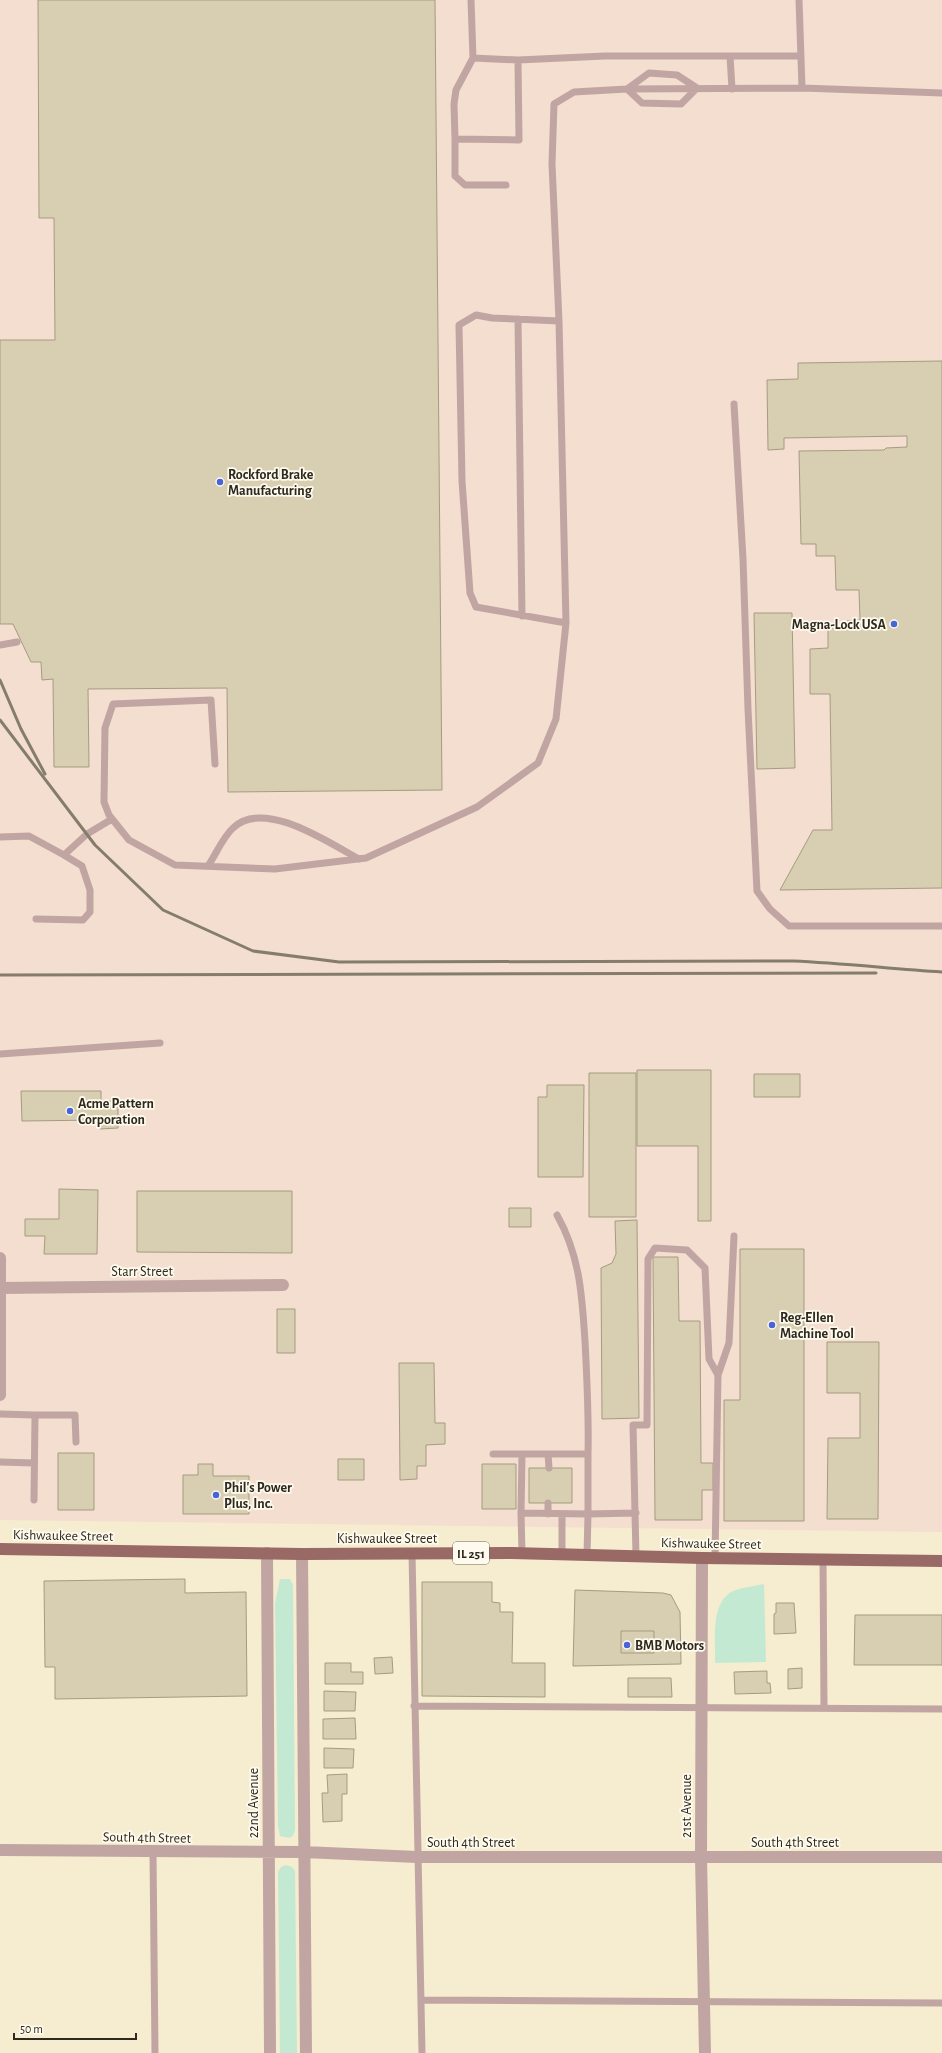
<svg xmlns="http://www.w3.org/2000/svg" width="942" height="2053" font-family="'Alegreya Sans',sans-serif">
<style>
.industrial{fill:#f3ded0}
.green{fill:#c3e9d2}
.building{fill:#d8ceb1;stroke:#a59c80}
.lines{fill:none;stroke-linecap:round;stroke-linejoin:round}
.lane{stroke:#c1a5a2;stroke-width:7}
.street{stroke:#c1a5a2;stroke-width:12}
.primary{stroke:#996965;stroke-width:12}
.rail{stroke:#847d6b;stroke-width:3}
.poi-dot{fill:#4864d8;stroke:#fefaee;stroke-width:1.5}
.labels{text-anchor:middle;stroke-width:3.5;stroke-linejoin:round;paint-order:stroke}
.shield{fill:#fefaee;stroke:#6c685c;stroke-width:1}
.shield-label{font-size:13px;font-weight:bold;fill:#2d291e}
.poi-label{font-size:14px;font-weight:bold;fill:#2d291e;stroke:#fefaee;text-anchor:start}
.street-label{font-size:14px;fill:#2d291e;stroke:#fefaee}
</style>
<rect width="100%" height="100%" fill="#f6eccf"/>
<!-- industrial -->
<path class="industrial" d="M0,0h942v1532l-942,-12z"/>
<!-- green -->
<path class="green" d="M280,1579h10l3,6 2,245 -2,6 -4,2 -9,-2 -2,-10 -3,-222z
M764,1584l2,78 -51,1c1,-22 -6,-64 21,-73 9,-3 19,-4 28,-6z
M286,1865l6,2 3,4 2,182h-17l-2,-181 3,-5z"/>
<!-- building -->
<path class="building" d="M38,0h397l7,790 -214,2 -1,-104 -139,1 1,78h-35l-1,-88 -11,1 -1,-18h-10l-18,-38h-13v-284h55l-1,-122h-15z
M942,361v527l-162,2 33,-60h19l-2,-136h-20v-45l18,-1v-20h16l3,-7 13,-1 -1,-30h-23l-1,-34h-19v-12h-15l-2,-93 85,-1 2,-2 21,-1v-11l-123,2v11l-16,1 -1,-70 31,-1v-16z
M754,613h38l3,155 -38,1z
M637,1070h74v151h-13v-75h-61z
M589,1073h47v144h-47z
M754,1074h46v23h-46z
M547,1085h37l-1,92h-45v-80h9z
M21,1091h80v10h17v27l-18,1v-9l-78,1z
M59,1189l39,1 -1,64h-53l1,-18h-20v-17h34z
M137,1191h155v62l-155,-1z
M509,1208h22v19h-22z
M637,1220l2,198 -37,1 -1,-151 11,-5 4,-9 -1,-33z
M740,1249h64v272h-80v-121h16z
M653,1257h25l1,64h21l1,142h12v27h-11v30h-47z
M277,1309h18v44h-18z
M827,1342h52l-1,177h-51l1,-81h32v-45h-33z
M399,1363h35l1,60h10v21l-19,1v21h-9v13l-17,1z
M58,1453h36v57h-36z
M338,1459h26v21h-26z
M198,1464h15v12h36v38h-66v-39h15z
M482,1464h34v45h-34z
M529,1468h43v35h-43z
M185,1579v14l61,-1 1,104 -192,3v-32h-10l-1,-86z
M422,1582h70v20l8,1v9h13l-1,51h33v34l-123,-1z
M575,1590l88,3 8,2 9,17 1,52 -108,2z
M776,1603h18l2,30 -22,1v-20l2,-1z
M855,1615h87v50h-88z
M621,1631h33v22h-33z
M392,1657l1,16 -18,1 -1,-16z
M325,1663h26v9h12v12h-38z
M802,1668v20l-14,1v-20z
M767,1671v12h3l1,10 -36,1 -1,-22z
M628,1678h43l1,19h-44z
M324,1691l32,1 -1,19h-31z
M355,1718l1,21h-33v-20z
M324,1748l30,1 -1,19h-29z
M347,1774v20h-5v27l-19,1 -1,-29h6l-1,-18z"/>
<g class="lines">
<!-- lane -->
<path class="lane" d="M471,0l2,58 45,2 87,-4h195
M799,0l3,88
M730,56l2,33
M473,58l-17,32 -2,14 1,35 64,1 -1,-80
M627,89l15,14 39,1 16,-16
M627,89l22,-16 28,2 20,13
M455,139v37l10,9h41
M518,319l4,297
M559,321l-67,-3 -16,-3 -17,10 3,156 8,112 6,14 90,16
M734,404l9,155 5,150 9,182 13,18 19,17h153
M0,645l17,-3
M215,764l-4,-64 -98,4 -8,24 -1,74 5,13 20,25 46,25 100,4 91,-11 111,-51 61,-44 18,-44 10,-96 -7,-302 -7,-157 2,-60 20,-12 53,-3 175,-1 140,5
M0,837l29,-1 35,19 23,-21 25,-15
M208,866c8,-12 15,-29 25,-38 31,-30 96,15 126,31
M36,919l47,1 7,-8v-22l-8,-24 -18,-11
M0,1054l160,-11
M557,1215c23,41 25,80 28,126 2,38 4,76 3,113
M0,1414l35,1 -1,85
M35,1415h40l1,27
M493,1454h29
M548,1454l1,14
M0,1462l34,1
M548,1503v11
M521,1513l67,1v-60h-66l-1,59 1,40
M412,1553l10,500
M562,1554v-40
M587,1555l1,-41 48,-1
M636,1556l-3,-131h14l1,-166 7,-11 32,2 18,18 4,91 9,16
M715,1559l3,-184 11,-32 5,-107
M823,1560l1,148
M414,1706l528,3
M153,1852l2,201
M421,2000l521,3"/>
<!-- street -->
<path class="street" d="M0,1258v137
M0,1288l283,-3
M267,1553l3,500
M302,1554l4,499
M702,1558l-1,299 4,196
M0,1850l304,2 113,5h525"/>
<!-- primary -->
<path class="primary" d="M0,1549l302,5 210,-1 190,5 240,3"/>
<!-- rail -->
<path class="rail" d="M0,680l21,49 24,45
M0,720l95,125 68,65 90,41 86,11 454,-1c50,2 99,8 149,11
M0,975l876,-2"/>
</g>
<!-- markers -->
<g class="poi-dot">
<circle cx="220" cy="482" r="4"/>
<circle cx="894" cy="624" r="4"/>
<circle cx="70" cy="1111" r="4"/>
<circle cx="772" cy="1325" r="4"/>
<circle cx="216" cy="1495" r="4"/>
<circle cx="627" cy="1645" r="4"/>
</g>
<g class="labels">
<!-- shield labels -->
<rect class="shield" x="453" y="1542" width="36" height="22" rx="3"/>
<g class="shield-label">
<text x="471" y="1558">IL 251</text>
</g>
<!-- poi labels -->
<g class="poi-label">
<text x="228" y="479">Rockford Brake<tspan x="228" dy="16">Manufacturing</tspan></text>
<text x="886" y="629" text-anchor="end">Magna-Lock USA</text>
<text x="78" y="1108">Acme Pattern<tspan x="78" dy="16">Corporation</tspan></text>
<text x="780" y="1322">Reg-Ellen<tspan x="780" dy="16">Machine Tool</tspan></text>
<text x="224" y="1492">Phil's Power<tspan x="224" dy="16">Plus, Inc.</tspan></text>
<text x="635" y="1650">BMB Motors</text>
</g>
<!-- street labels -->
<g class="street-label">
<text x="142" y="1276">Starr Street</text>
<text transform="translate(63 1535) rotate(1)" y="5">Kishwaukee Street</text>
<text x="387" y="1543">Kishwaukee Street</text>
<text transform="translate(711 1543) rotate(1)" y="5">Kishwaukee Street</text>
<text transform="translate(253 1803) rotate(-90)" y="5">22nd Avenue</text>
<text transform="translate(686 1806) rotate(-90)" y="5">21st Avenue</text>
<text transform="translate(147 1837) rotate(1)" y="5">South 4th Street</text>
<text x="471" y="1847">South 4th Street</text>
<text x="795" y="1847">South 4th Street</text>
</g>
</g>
<!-- scale -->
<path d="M14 2033v6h122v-6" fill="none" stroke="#2d291e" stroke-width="2"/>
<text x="20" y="2033" font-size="12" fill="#2d291e" stroke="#fefaee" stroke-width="3" paint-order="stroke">50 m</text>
</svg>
